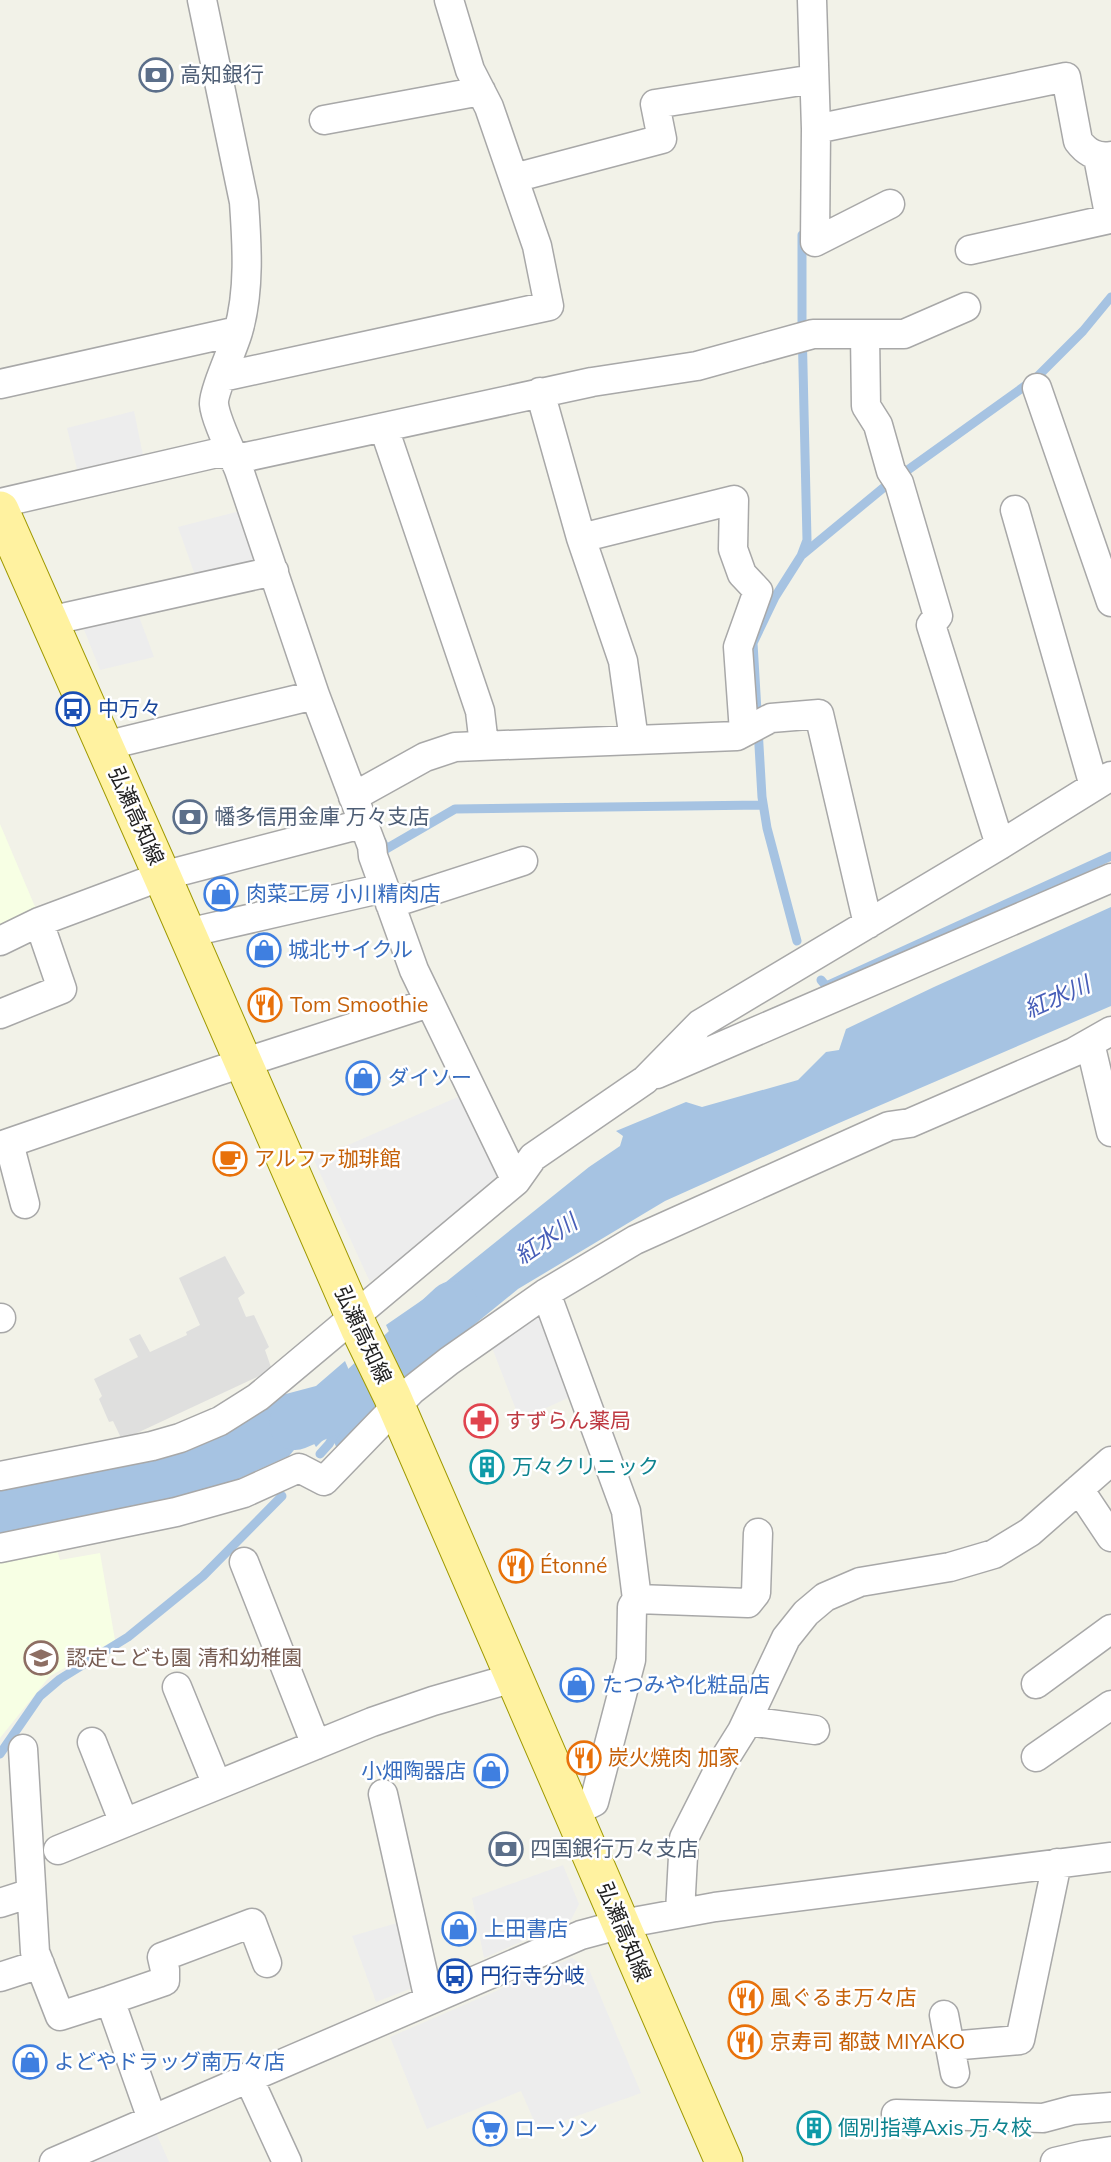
<svg xmlns="http://www.w3.org/2000/svg" width="1111" height="2162" font-family="Mulish,'Noto Sans JP',sans-serif">
<style>
.residential{fill:#dfdfde}
.education{fill:#f7ffe4}
.parking{fill:#ededed}
.water{fill:#a6c3e2}
.lines{fill:none;stroke-linecap:round;stroke-linejoin:round}
.stream{stroke:#a6c3e2;stroke-width:9}
.river{stroke:#a6c3e2;stroke-width:52}
.minor-casing{stroke:#a8a8a8;stroke-width:31}
.major-casing{stroke:#9f9900;stroke-width:39}
.minor{stroke:#fff;stroke-width:28}
.major{stroke:#fff2a0;stroke-width:37}
.labels{text-anchor:middle;stroke-width:5;stroke-linejoin:round;paint-order:stroke}
.service-label{font-size:21px;fill:#4e5e75;stroke:#fff;text-anchor:start}
.transit-label{font-size:21px;fill:#164399;stroke:#fff;text-anchor:start}
.street-label{font-size:21px;fill:#212121;stroke:#fff}
.shop-label{font-size:21px;fill:#366cbe;stroke:#fff;text-anchor:start}
.food-label{font-size:21px;fill:#c56008;stroke:#fff;text-anchor:start}
.health-label{font-size:21px;fill:#be3a42;stroke:#fff;text-anchor:start}
.culture-label{font-size:21px;fill:#0d838f;stroke:#fff;text-anchor:start}
.education-label{font-size:21px;fill:#785e54;stroke:#fff;text-anchor:start}
.water-label{font-size:23px;font-style:italic;fill:#475eb8;stroke:#fff}
</style>
<rect width="100%" height="100%" fill="#f2f2e8"/>
<!-- residential -->
<path class="residential" d="M225,1256l20,37 -7,5 8,19 8,-2 15,32 -4,3 7,20 -150,70 -9,-19 -4,1 -10,-23 3,-3 -8,-17 44,-22 -9,-18 11,-5 10,18 37,-17 -1,-3 14,-7 -21,-47z"/>
<!-- education -->
<path class="education" d="M0,824l36,85 -36,23z
M57,1550l3,10 40,-7 15,87 -65,36 -50,62v-178z"/>
<!-- parking -->
<path class="parking" d="M134,411l10,49 -65,17 -12,-49z
M240,511l18,52 -62,15 -18,-51z
M137,611l17,46 -54,13 -19,-48z
M460,1096l44,86 -134,100 -56,-122z
M540,1309l30,88 -50,23 -29,-75z
M563,1865l16,39 -8,16 -87,38 -12,-60z
M404,1921l16,64 -44,17 -24,-66z
M572,1958l17,11 52,124 -103,37 -17,-39 -94,38 -37,-92z
M156,2133l13,29h-78z"/>
<!-- water -->
<path class="water" d="M1111,907v99l-272,117 -174,78 -147,88 -108,88 -24,-52 45,-31 158,-127 31,-21 3,-10 -7,-5 70,-29 16,5 96,-27 28,-28 13,-2 7,-21 88,-42z
M345,1361l25,58 -32,32 -8,-18 -14,14 -3,-5 -19,8 -5,6 -53,24 -54,21 -182,37v-49l236,-63 46,-31 34,-9z"/>
<g class="lines">
<!-- stream -->
<path class="stream" d="M905,472l131,-94 47,-47 28,-34
M802,555l86,-71
M382,841l4,8 69,-40 308,-4
M797,941l-30,-113 -5,-31 -9,-154 22,-46 26,-41 6,-16 -5,-216v-89
M821,980l5,6 285,-130
M320,1454l9,-10 9,-16
M0,1754l40,-58 20,-17 68,-42 75,-61 79,-80"/>
<!-- river -->
<path class="river" d="M295,1424l59,-25 99,-92"/>
<defs>
<path id="minor" d="M202,0l42,202c3,42 6,89 -6,130 -4,15 -25,60 -24,72 1,15 19,51 25,66l76,225 57,151 1,10 41,114 102,211
M812,0l4,129 -1,113 75,-38
M324,120l157,-29
M816,129l250,-52 12,64c9,12 19,17 33,15
M514,178l148,-39 -7,-35 159,-25
M970,250l140,-31 -12,-62
M865,334l1,72 12,19 13,46 8,12 39,133 -7,9 69,220
M222,377l327,-71 -12,-60 -48,-139 -19,-37 -21,-70
M0,384l238,-53
M1037,388l74,214
M540,392l41,146 42,123 11,79
M384,428l96,283 4,34
M0,503l217,-50 29,4 346,-75 105,-16 116,-32h91l62,-27
M1015,510l79,276
M581,538l153,-38 -1,49 9,25 16,17 -20,56 6,85
M49,621l225,-50
M104,746l211,-51
M353,797l72,-40 30,-10 282,-11 34,-18 48,-4 49,210
M390,904l133,-43
M187,933l197,-45
M0,941l39,-19 123,-46 200,-52
M0,1014l62,-25 -23,-67
M1090,1043l21,89
M657,1074l454,-196
M9,1143l16,61
M0,1146l218,-75 211,-68
M546,1293l80,218 11,88 -5,8 -1,53 -37,142 -22,11
M0,1318h1
M0,1476l152,-30 28,-8 40,-17 38,-24 258,-216 17,-24 112,-77 55,-56 300,-179 111,-69
M1079,1489l32,48
M0,1548l176,-36 68,-19 55,-25 25,13 88,-91 37,-29 97,-68 89,-53 254,-114 21,-3 164,-71 37,-21
M244,1562l72,183
M637,1599l111,4 8,-10 2,-60
M1036,1684l75,-55
M177,1687l40,98
M747,1721l68,9
M92,1742l32,81
M23,1749l12,203 25,64 50,-16 42,119
M1036,1757l75,-52
M383,1794l46,206
M58,1850l314,-128 61,-21 80,-23
M0,1903l31,-10
M680,1912l4,-74 38,-75 20,-32 44,-93 20,-25 19,-16 35,-15 90,-15 44,-13 36,-22 81,-71
M0,1977l40,-13
M110,2000l55,-19v-11l-3,-13 90,-34 15,40
M944,2015l11,58
M950,2046l70,-6 37,-177
M248,2077l39,85
M896,2114l147,4 30,-8 38,-3
M54,2162l527,-227 41,-11 93,-17 396,-50
M1055,2162l30,-7 26,-4"/>
<path id="major" d="M0,510l162,366 198,454 32,66 332,766"/>
</defs>
<!-- minor casing -->
<use href="#minor" class="minor-casing"/>
<!-- major casing -->
<use href="#major" class="major-casing"/>
<!-- minor -->
<use href="#minor" class="minor"/>
<!-- major -->
<use href="#major" class="major"/>
</g>
<!-- icons -->
<defs>
<symbol id="bank-ring" viewBox="-11 -11 22 22"><circle r="9.5" fill="#fff" stroke="#5c6f8a" stroke-width="1.5"/><path d="M-6-4H6V4H-6ZM0-2.3a2.3 2.3 0 1 0 0 4.6a2.3 2.3 0 1 0 0-4.6Z" fill="#5c6f8a"/></symbol>
<symbol id="bus-ring" viewBox="-11 -11 22 22"><circle r="9.5" fill="#fff" stroke="#1a4fb4" stroke-width="1.5"/><path d="M-5-6H5V4H4V6H2V4H-2V6H-4V4H-5ZM-3.5-4V0h7V-4ZM-3.5 1.2v1.5H-2V1.2ZM2 1.2v1.5H3.5V1.2Z" fill="#1a4fb4"/></symbol>
<symbol id="shop-ring" viewBox="-11 -11 22 22"><circle r="9.5" fill="#fff" stroke="#3f7fe0" stroke-width="1.5"/><path d="M-5-2.5h2.3a2.7 3.5 0 0 1 5.4 0H5L5.5 6h-11ZM-1.5-2.5h3a1.5 2.3 0 0 0-3 0Z" fill="#3f7fe0"/></symbol>
<symbol id="restaurant-ring" viewBox="-11 -11 22 22"><circle r="9.5" fill="#fff" stroke="#e8710a" stroke-width="1.5"/><path d="M-5-6h1v4h1v-4h1v4h1v-4h1v5L-1.5 .5V6h-2V.5L-5-1ZM5-6V6H3V1.5H1.5Q1.5-4 5-6Z" fill="#e8710a"/></symbol>
<symbol id="cafe-ring" viewBox="-11 -11 22 22"><circle r="9.5" fill="#fff" stroke="#e8710a" stroke-width="1.5"/><path d="M-5.5-4.5H6V0H3Q3 3.5 0 3.5H-2.5Q-5.5 3.5-5.5 0ZM3-3.2v2h1.7v-2ZM-6 4.5H4V6H-6Z" fill="#e8710a"/></symbol>
<symbol id="pharmacy-ring" viewBox="-11 -11 22 22"><circle r="9.5" fill="#fff" stroke="#e0444e" stroke-width="1.5"/><path d="M-2-6h4v4h4v4h-4v4h-4v-4h-4v-4h4Z" fill="#e0444e"/></symbol>
<symbol id="building-ring" viewBox="-11 -11 22 22"><circle r="9.5" fill="#fff" stroke="#0f9aa8" stroke-width="1.5"/><path d="M-4-6H4V6H1V3H-1V6H-4ZM-2.5-4.3h1.7v1.8h-1.7ZM.8-4.3h1.7v1.8H.8ZM-2.5-1h1.7V.8h-1.7ZM.8-1h1.7V.8H.8Z" fill="#0f9aa8"/></symbol>
<symbol id="school-ring" viewBox="-11 -11 22 22"><circle r="9.5" fill="#fff" stroke="#8d6e63" stroke-width="1.5"/><path d="M0-5L7-2L0 1L-7-2ZM-4 1L0 2.5L4 1V4Q0 6-4 4Z" fill="#8d6e63"/></symbol>
<symbol id="supermarket-ring" viewBox="-11 -11 22 22"><circle r="9.5" fill="#fff" stroke="#3f7fe0" stroke-width="1.5"/><path d="M-6-5.5h2.5l.6 2H6L4.5 2H-2.5L-4.4-4H-6ZM-1.5 3.2a1.3 1.3 0 1 0 .1 0ZM3 3.2a1.3 1.3 0 1 0 .1 0Z" fill="#3f7fe0"/></symbol>
</defs>
<g fill-rule="evenodd">
<use href="#bank-ring" x="137" y="56" width="38" height="38"/>
<use href="#bus-ring" x="54" y="690" width="38" height="38"/>
<use href="#bank-ring" x="171" y="798" width="38" height="38"/>
<use href="#shop-ring" x="202" y="875" width="38" height="38"/>
<use href="#shop-ring" x="245" y="931" width="38" height="38"/>
<use href="#restaurant-ring" x="246" y="986" width="38" height="38"/>
<use href="#shop-ring" x="344" y="1059" width="38" height="38"/>
<use href="#cafe-ring" x="211" y="1140" width="38" height="38"/>
<use href="#pharmacy-ring" x="462" y="1402" width="38" height="38"/>
<use href="#building-ring" x="468" y="1448" width="38" height="38"/>
<use href="#restaurant-ring" x="497" y="1547" width="38" height="38"/>
<use href="#school-ring" x="22" y="1639" width="38" height="38"/>
<use href="#shop-ring" x="558" y="1666" width="38" height="38"/>
<use href="#restaurant-ring" x="565" y="1739" width="38" height="38"/>
<use href="#shop-ring" x="472" y="1752" width="38" height="38"/>
<use href="#bank-ring" x="487" y="1830" width="38" height="38"/>
<use href="#shop-ring" x="440" y="1910" width="38" height="38"/>
<use href="#bus-ring" x="436" y="1957" width="38" height="38"/>
<use href="#restaurant-ring" x="727" y="1979" width="38" height="38"/>
<use href="#restaurant-ring" x="726" y="2023" width="38" height="38"/>
<use href="#shop-ring" x="11" y="2043" width="38" height="38"/>
<use href="#building-ring" x="795" y="2109" width="38" height="38"/>
<use href="#supermarket-ring" x="471" y="2110" width="38" height="38"/>
</g>
<g class="labels">
<!-- service labels -->
<g class="service-label">
<text x="180" y="82">高知銀行</text>
<text x="214" y="824">幡多信用金庫 万々支店</text>
<text x="530" y="1856">四国銀行万々支店</text>
</g>
<!-- transit labels -->
<g class="transit-label">
<text x="98" y="716">中万々</text>
<text x="480" y="1983">円行寺分岐</text>
</g>
<!-- street labels -->
<g class="street-label">
<text transform="translate(136 816) rotate(66)" y="7">弘瀬高知線</text>
<text transform="translate(363 1335) rotate(65)" y="7">弘瀬高知線</text>
<text transform="translate(624 1932) rotate(67)" y="7">弘瀬高知線</text>
</g>
<!-- shop labels -->
<g class="shop-label">
<text x="246" y="901">肉菜工房 小川精肉店</text>
<text x="288" y="957">城北サイクル</text>
<text x="388" y="1085">ダイソー</text>
<text x="602" y="1692">たつみや化粧品店</text>
<text x="466" y="1778" text-anchor="end">小畑陶器店</text>
<text x="484" y="1936">上田書店</text>
<text x="54" y="2069">よどやドラッグ南万々店</text>
<text x="514" y="2136">ローソン</text>
</g>
<!-- food labels -->
<g class="food-label">
<text x="290" y="1012">Tom Smoothie</text>
<text x="254" y="1166">アルファ珈琲館</text>
<text x="540" y="1573">Étonné</text>
<text x="608" y="1765">炭火焼肉 加家</text>
<text x="770" y="2005">風ぐるま万々店</text>
<text x="770" y="2049">京寿司 都鼓 MIYAKO</text>
</g>
<!-- health labels -->
<g class="health-label">
<text x="505" y="1428">すずらん薬局</text>
</g>
<!-- culture labels -->
<g class="culture-label">
<text x="512" y="1474">万々クリニック</text>
<text x="838" y="2135">個別指導Axis 万々校</text>
</g>
<!-- education labels -->
<g class="education-label">
<text x="66" y="1665">認定こども園 清和幼稚園</text>
</g>
<!-- water labels -->
<g class="water-label">
<text transform="translate(1057 997) rotate(-24)" y="8">紅水川</text>
<text transform="translate(546 1239) rotate(-34)" y="8">紅水川</text>
</g>
</g>
</svg>
